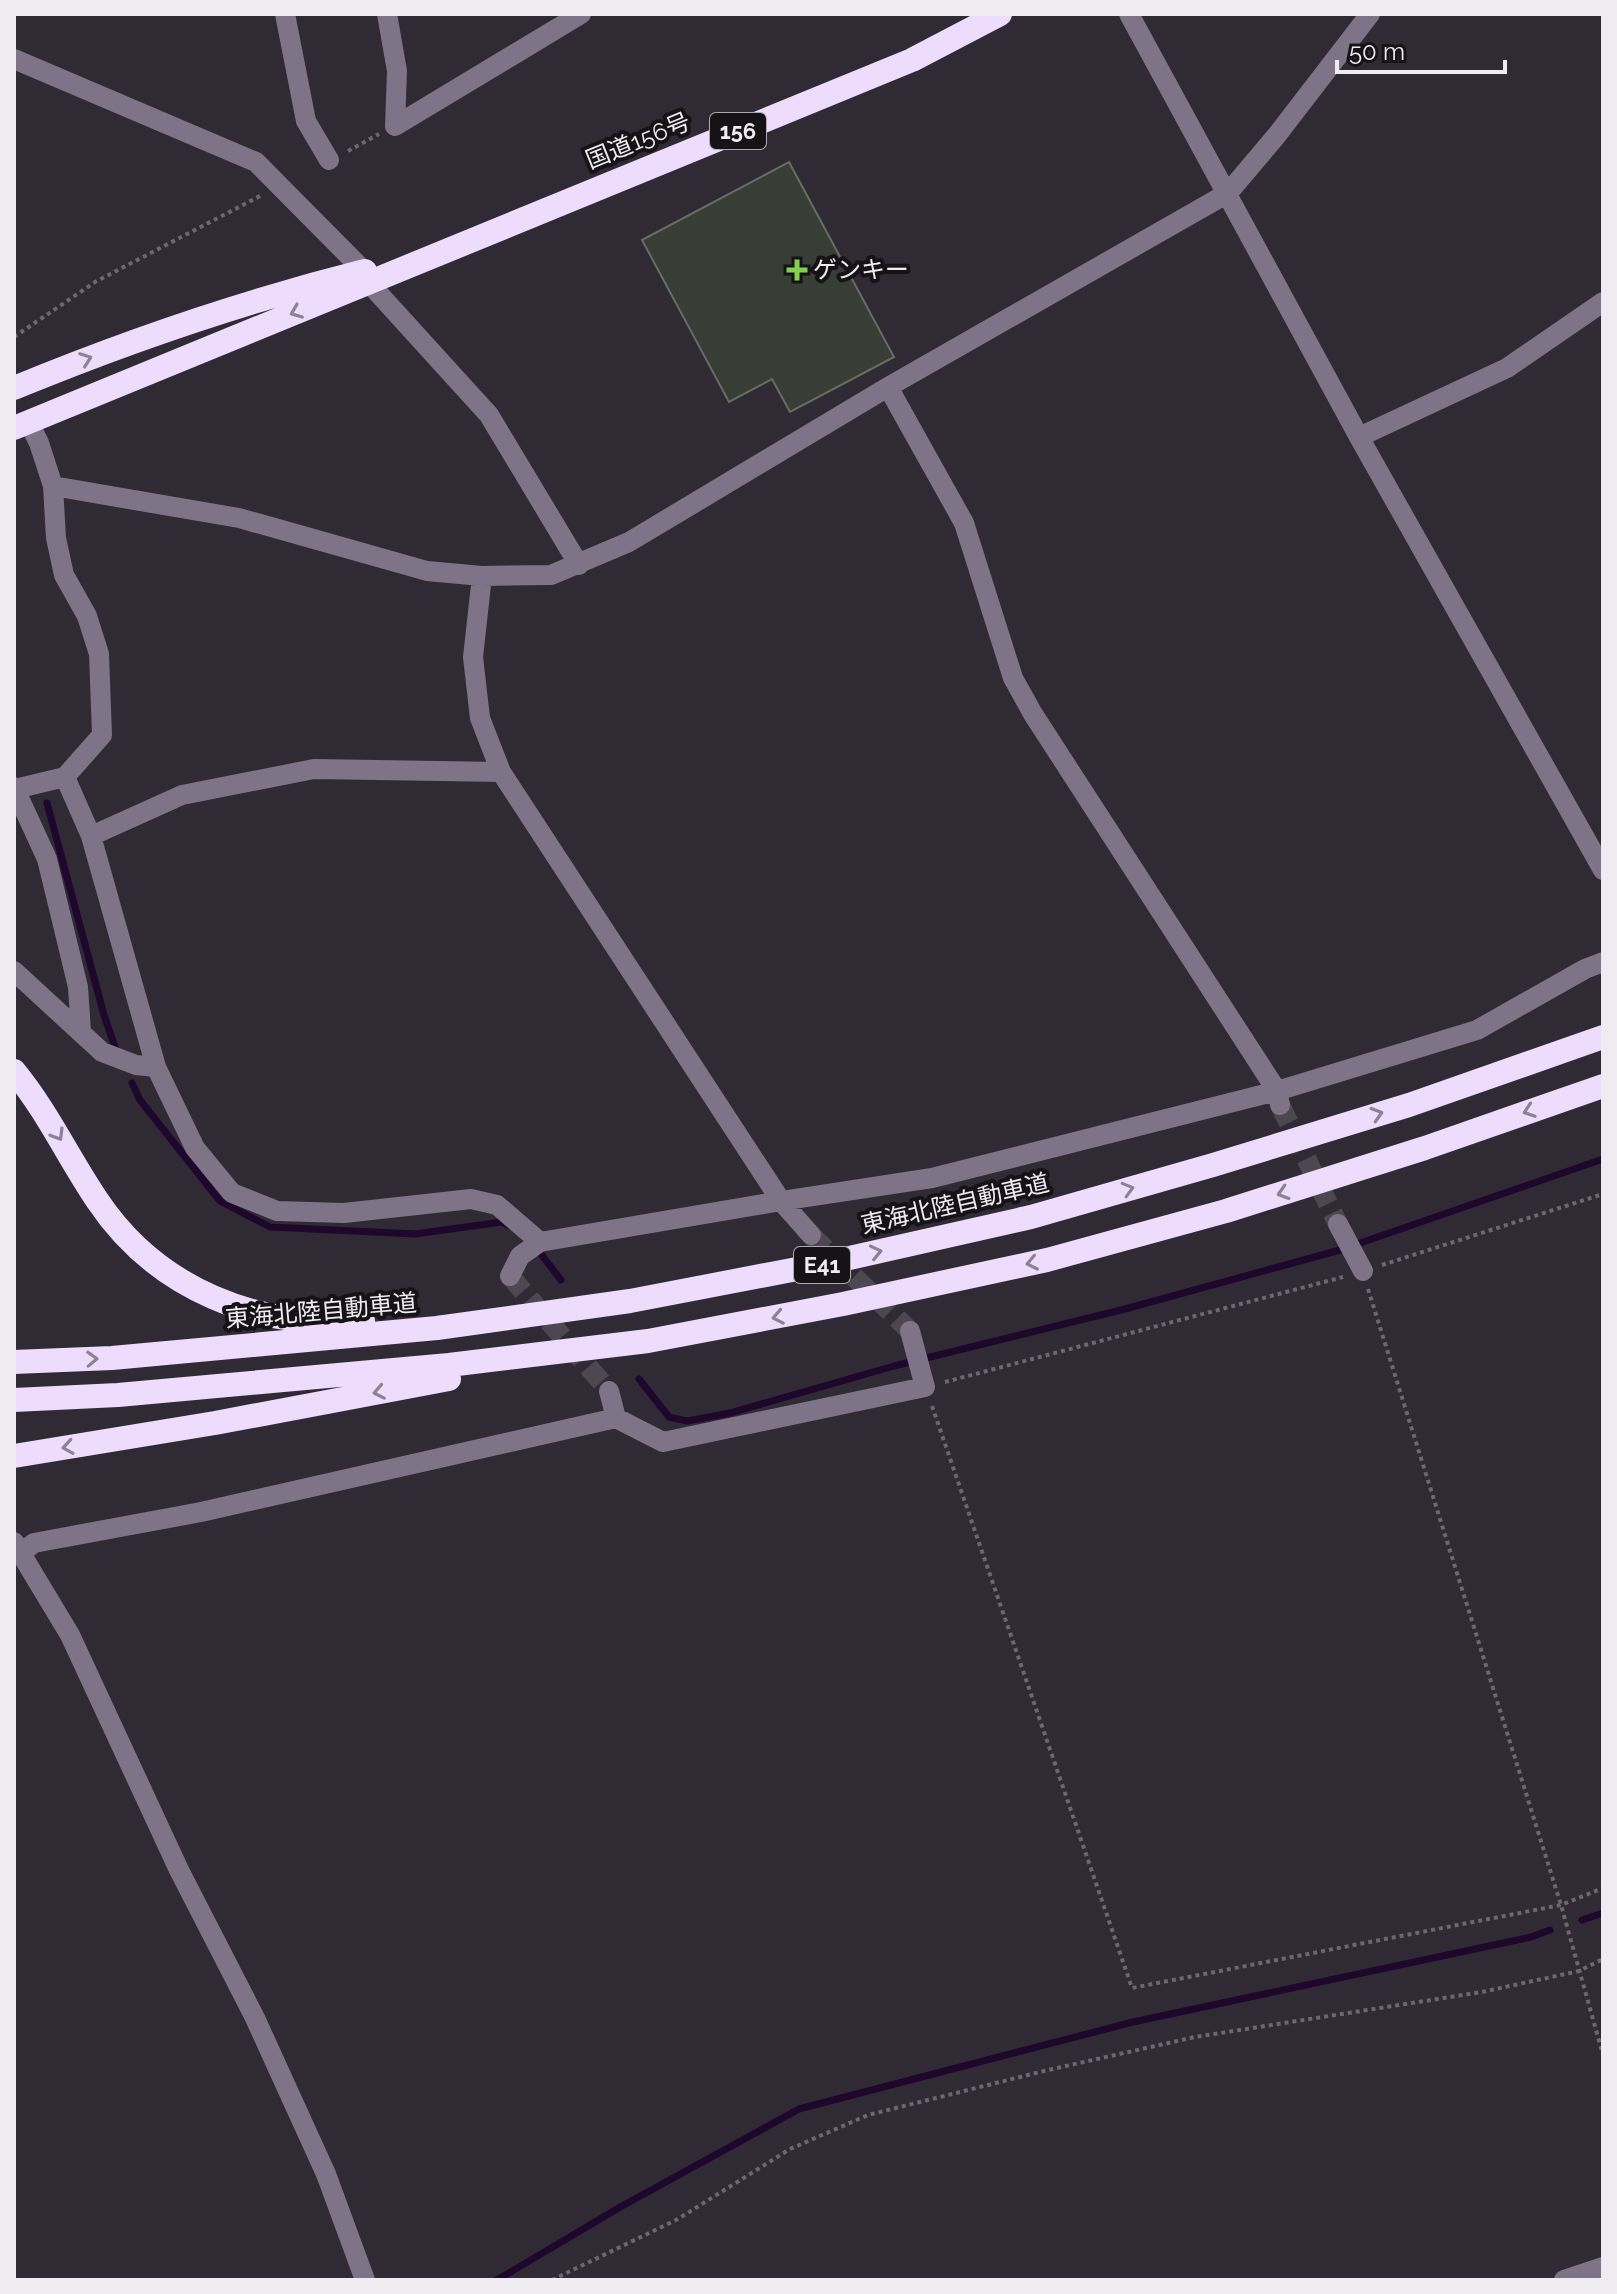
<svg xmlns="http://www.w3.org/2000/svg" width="1617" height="2294" font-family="Raleway,'Noto Sans JP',sans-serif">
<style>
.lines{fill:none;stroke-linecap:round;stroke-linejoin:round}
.stream{stroke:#1f062d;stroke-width:7}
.building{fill:#383e35;stroke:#676d64;stroke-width:2}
.minor-tunnel{stroke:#4c4750;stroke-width:20;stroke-dasharray:20 10;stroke-linecap:butt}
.path{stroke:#6b676f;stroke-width:4;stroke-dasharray:4 4;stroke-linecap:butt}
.minor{stroke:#7f7388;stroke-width:20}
.highway{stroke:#eddcfb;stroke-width:24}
.oneway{stroke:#8c8294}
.poi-dot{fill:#81d050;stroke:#161317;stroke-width:3}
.labels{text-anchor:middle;stroke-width:8;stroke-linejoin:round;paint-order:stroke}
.shield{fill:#161317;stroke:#adaab0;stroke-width:2}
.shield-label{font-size:22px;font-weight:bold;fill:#eeebf1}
.street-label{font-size:24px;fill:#eeebf1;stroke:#161317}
.poi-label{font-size:24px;fill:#eeebf1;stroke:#161317;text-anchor:start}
</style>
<rect width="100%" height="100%" fill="#2f2a33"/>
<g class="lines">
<!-- stream -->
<path class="stream" d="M47,803l57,212 12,35
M132,1083l8,17 80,101 50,26 145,7 87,-12 8,4
M537,1249l24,31
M639,1379l30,38 18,4 43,-8 164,-47 231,-57 215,-59 263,-91
M1582,1920l21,-7
M497,2280l125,-74 177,-97 334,-87 398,-85 19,-7"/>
</g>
<!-- building -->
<path class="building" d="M789,162l105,195 -104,55 -18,-33 -43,23 -87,-162z"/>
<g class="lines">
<!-- minor-tunnel -->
<path class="minor-tunnel" d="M1280,1105l58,119
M811,1235l99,96
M510,1276l99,115"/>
<!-- path -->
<path class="path" d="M348,151l31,-17
M14,337l81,-55 167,-87
M1382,1265l221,-71
M1368,1289l193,616 42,150
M945,1382l398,-105
M932,1406l200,582 429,-83 42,-17
M552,2280l126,-61 112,-70 78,-34 176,-44 151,-34 287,-45 97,-21 24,-12"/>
<!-- minor -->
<path class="minor" d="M285,14l21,107 23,39
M387,14l10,57 -2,55
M1129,14l230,423 244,433
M14,59l242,103 108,109
M395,126l186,-112
M369,283l120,132 90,150
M888,387l76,136 49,155 20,36 244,377 3,14
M1359,437l148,-69 96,-66
M53,486l186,32 188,53 55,5 69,-1 78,-33 259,-155 340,-194 49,-58 93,-121
M482,576l-9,81 7,61 21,54 280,429 30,34
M65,777l26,59 65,231 39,81 37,45 45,18 67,2 127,-14 26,6 43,37
M14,787l33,72 31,128 3,45
M15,789l50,-12 37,-42 -3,-81 -12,-38 -23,-41 -8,-37 -3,-52 -14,-43 -11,-22
M91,836l91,-41 132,-26 187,3
M14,971l88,81 34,13 20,2
M1338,1224l25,47
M510,1276l10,-20 20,-14 241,-41 151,-23 345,-87 200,-61 108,-61 18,-7
M609,1391l7,27
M14,1542l56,93 109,235 76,148 71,156 39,106
M21,1553l13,-10 167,-31 415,-94 47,24 262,-55 -15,-56
M1564,2280l39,-13"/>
<!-- highway -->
<path class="highway" d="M14,388c114,-47 231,-87 351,-117
M14,428l898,-368 88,-46
M14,1071c33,40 54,86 83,129 60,90 161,129 266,121
M14,1362l98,-4 325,-30 193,-27 193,-37 208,-47 182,-52 196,-60 194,-68
M14,1400l104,-5 331,-30 199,-24 195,-37 204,-44 179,-49 199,-63 178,-62
M14,1456l201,-33 234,-44"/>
</g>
<!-- one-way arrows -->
<defs><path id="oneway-chevron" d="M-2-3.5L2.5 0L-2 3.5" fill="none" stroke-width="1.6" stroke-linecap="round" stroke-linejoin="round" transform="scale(2)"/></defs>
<g class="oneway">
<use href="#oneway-chevron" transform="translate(296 312) rotate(158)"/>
<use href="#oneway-chevron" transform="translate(86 359) rotate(-20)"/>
<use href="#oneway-chevron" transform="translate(1529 1111) rotate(161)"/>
<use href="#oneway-chevron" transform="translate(1377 1114) rotate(-17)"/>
<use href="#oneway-chevron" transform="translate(58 1135) rotate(59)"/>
<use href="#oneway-chevron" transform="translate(1128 1189) rotate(-16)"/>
<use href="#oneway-chevron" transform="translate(1283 1193) rotate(163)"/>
<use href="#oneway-chevron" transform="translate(876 1252) rotate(-13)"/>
<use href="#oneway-chevron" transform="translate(1032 1263) rotate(168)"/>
<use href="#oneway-chevron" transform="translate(778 1317) rotate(169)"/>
<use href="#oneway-chevron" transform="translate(92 1359) rotate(-2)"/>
<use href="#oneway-chevron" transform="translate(379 1392) rotate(169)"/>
<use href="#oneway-chevron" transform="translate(68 1447) rotate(171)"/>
</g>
<!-- markers -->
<path class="poi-dot" d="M793 258h8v8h8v8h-8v8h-8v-8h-8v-8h8z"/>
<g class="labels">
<!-- shield labels -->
<g class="shield">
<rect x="710" y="113" width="56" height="36" rx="6"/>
<rect x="794" y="1247" width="56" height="36" rx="6"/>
</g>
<g class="shield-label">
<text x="738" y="139">156</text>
<text x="822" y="1273">E41</text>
</g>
<!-- street labels -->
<g class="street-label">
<text transform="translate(638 141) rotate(-22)" y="8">国道156号</text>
<text transform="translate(955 1204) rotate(-13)" y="8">東海北陸自動車道</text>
<text transform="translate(321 1311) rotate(-5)" y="8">東海北陸自動車道</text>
</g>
<!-- poi labels -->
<g class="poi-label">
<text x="813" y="278">ゲンキー</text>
</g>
</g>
<!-- border -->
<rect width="1617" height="2294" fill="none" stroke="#eeebf1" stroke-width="32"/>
<!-- scale -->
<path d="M1337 60v12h168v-12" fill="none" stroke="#eeebf1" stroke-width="4"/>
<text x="1349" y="60" font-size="24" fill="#eeebf1" stroke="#161317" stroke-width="6" paint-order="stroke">50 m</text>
</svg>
